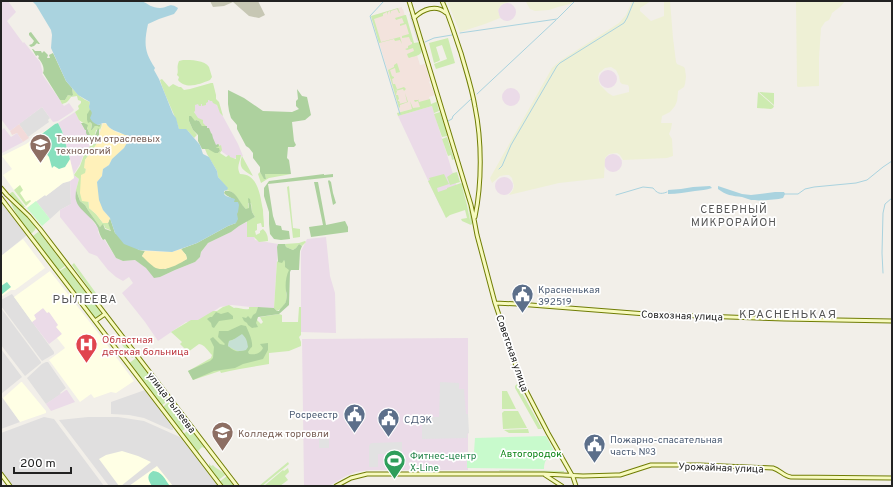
<svg xmlns="http://www.w3.org/2000/svg" width="893" height="487" font-family="Overpass,sans-serif">
<style>
.residential{fill:#e0dfdf}
.commercial{fill:#f2dad9}
.industrial{fill:#ebdbe8}
.education{fill:#ffffe5}
.military{fill:#f3e3dd}
.construction{fill:#c7c7b4}
.farmland{fill:#eef0d5;fill-rule:evenodd}
.grass{fill:#cdebb0}
.forest{fill:#add19e;fill-rule:evenodd}
.wetland{fill:#c6e0d4}
.sand{fill:#fff1ba}
.park{fill:#c8facc}
.pitch{fill:#88e0be}
.parking{fill:#e2e2e2}
.water{fill:#aad3df}
.lines{fill:none;stroke-linecap:round;stroke-linejoin:round}
.stream{stroke:#aad3df;stroke-width:1}
.secondary-casing{stroke:#707d05;stroke-width:5}
.secondary{stroke:#f7fabf;stroke-width:3}
.labels{text-anchor:middle;stroke-width:3.5;stroke-linejoin:round;paint-order:stroke}
.education-label{font-size:10px;fill:#785e54;stroke:#fff;text-anchor:start}
.service-label{font-size:10px;fill:#4e5e75;stroke:#fff;text-anchor:start}
.street-label{font-size:10px;fill:#222;stroke:#fff}
.health-label{font-size:10px;fill:#be3a42;stroke:#fff;text-anchor:start}
.park-label{font-size:10px;fill:#0c8416;stroke:#fff}
.leisure-label{font-size:10px;fill:#27864d;stroke:#fff;text-anchor:start}
.neighbourhood-label{font-size:11px;letter-spacing:1px;fill:#555;stroke:#fff}
.quarter-label{font-size:12px;letter-spacing:1px;fill:#555;stroke:#fff}
</style>
<rect width="100%" height="100%" fill="#f2efe9"/>
<!-- residential -->
<path class="residential" d="M42,107l8,11 -2,2 1,2 -21,15 -9,-13z
M70,181l1,23 -11,6 -10,9 -14,-18 9,-6 1,1 17,-13z
M1,200l26,35 -26,21z
M12,294l42,58v2l-12,7 -41,-55v-6z
M1,308l40,54v1l-16,13 -24,-31z
M1,349l21,28 -21,17z
M46,362h2l18,26 -6,5 1,1 -15,10 -19,-26 15,-14z
M145,390l28,38v2h-2l-27,-12 -15,-3 -18,-1v-12z
M1,396l19,26 -19,7z
M44,417l10,2 50,67h-91l-12,-16v-37z
M88,417h30l26,4 38,17 36,48h-109l-50,-66z"/>
<!-- commercial -->
<path class="commercial" d="M19,124l10,14 -6,4 -6,-9 -5,2 -2,-4z"/>
<!-- industrial -->
<path class="industrial" d="M1,1h7l8,11 -9,9 16,22 1,-1 16,20 3,11 -1,1 22,32 5,-3 5,7 -2,2 -14,9 -5,1 -11,-15 -32,24 -9,-12z
M498 12a9 9 0 1 1 18 0a9 9 0 1 1-18 0Z
M599 79a9 9 0 1 1 18 0a9 9 0 1 1-18 0Z
M502 97a9 9 0 1 1 18 0a9 9 0 1 1-18 0Z
M213,98l25,46 5,12 -11,3 -15,-11 -11,-20 -10,-10 -4,-15z
M432,106l30,97 -22,3 -42,-90z
M75,112l9,17 2,-1 6,12v4l-9,12 -3,8 -6,10 -12,-43 -4,-8z
M4,128l7,9 6,-4 6,9 -21,11 -1,-1v-21z
M604 163a9 9 0 1 1 18 0a9 9 0 1 1-18 0Z
M74,175l5,4 -3,11 5,18 8,8 10,13 -1,3 4,8 2,-1 12,19 7,3 12,-1 25,17 15,-7 20,-8 5,-5 1,-5 7,-9 23,-11 8,-6 10,-5 6,19 23,4 -4,64 -24,-1 -18,-2 -12,2 -22,15h-12l-28,19 -13,-19 -23,-29 11,-10 -4,-6 -6,4 -7,-4 -8,-7 -11,-14 -8,-3 -29,-36v-7l11,-6 -1,-23 4,-3z
M495 186a9 9 0 1 1 18 0a9 9 0 1 1-18 0Z
M326,237l4,39 5,17 1,40 -35,-1v-81l6,-12z
M43,308l6,4 10,13 3,9 -13,10 -17,-22 4,-3 -2,-4z
M468,338v132h-98l-14,2 -10,4 -17,10h-25l-2,-147z
M66,390h1l8,12 -24,9 -5,-7z"/>
<!-- education -->
<path class="education" d="M58,123l4,8 8,28 4,19 -4,3 -7,2 -17,13 -1,-1 -18,13 -24,-33 9,-6 -10,-13 24,-12 29,-20z
M23,239l22,29 -30,22h-4l-10,7v-41z
M50,271l49,63 35,47 -18,12 -5,-1 -17,6 -3,-4 -11,8 -31,-42 16,-12 -8,-10 5,-4 -6,-7 2,-2 -9,-13 -2,1 -4,-5 -9,7 2,4 -4,3 -18,-25z
M21,382h1l24,29v2l-26,9 -17,-24z
M122,451l16,5 13,6 -30,24h-2l-20,-27 7,-4z
M157,466l16,20h-44z"/>
<!-- military -->
<path class="military" d="M402,7v2h1l17,56 5,-1 5,17 -1,1 6,13 -6,2 2,7 -31,8 -29,-96z"/>
<!-- construction -->
<path class="construction" d="M210,1h48l7,14 -6,3 -10,-2 -16,-14 -9,4 -11,1z"/>
<!-- farmland -->
<path class="farmland" d="M447,1h67l-9,2 -4,2 -3,5 2,8 -15,6 -25,8z
M524,1h50l-4,3 -12,3 -9,3 -14,1 -5,-2 -4,-7z
M632,1h19l-11,7v3l11,10 13,-5v-15h6l3,37 3,24 1,2 7,3 1,2 1,8 -1,7 -1,3 -6,4v1l-1,9 -2,5 -5,6 -8,4 -1,7h11l-1,6 -2,5 3,5 1,17 -6,2 -44,2 -3,-5 -3,-2 -8,1 -4,4 -1,20 -45,5 -50,12 4,-5 1,-4 -2,-8 -3,-3h-3l-6,1 -8,7 -2,-5 62,-110 8,-7 59,-38 7,-8zM611,67l5,3 3,6 1,6 2,2 6,1 1,2v5l-16,4 -5,-3 -8,-8 -2,-8 1,-4 6,-5z
M796,1h49l-4,5 -9,7 -1,3 -2,4 -4,2 -4,6 -2,30v28l-21,1 -1,-1z"/>
<!-- grass -->
<path class="grass" d="M398,8l2,5h-1l-2,-4 -6,2v3l-1,-3 -2,1v3l-1,-3 -4,2v2l-9,3 7,23 19,-5 2,7 -2,-4 -5,1 -1,-2 -15,4 -8,-27z
M405,15h1l8,28 6,-1c5,13 0,13 -11,16l-1,-1 -1,-3 7,-3 -1,-3 -6,2 -2,-1 3,-1v-2l4,-2v-2h-1l-2,-5 -7,1v-2l7,-2 -3,-10 -6,2v-2l4,-1 -2,-5 -6,2 -1,-2z
M448,38l7,25 -19,6 -2,-5 13,-5 -5,-14 -6,2 4,13 -1,1 -5,2 -5,-20z
M183,60c8,0 22,0 26,7 1,3 2,7 3,10l-2,3c-10,4 -24,10 -32,0l1,-3 -2,-2c2,-5 -1,-7 2,-14z
M397,63l3,9 -4,1 -1,-5 -5,2 2,6 2,1v1l-2,1 1,5h2l2,5 -2,1 9,-3 2,2 -2,2 -1,-2 -8,2h2l-1,4h2l1,4 -1,1v1h1l1,2 -1,1 8,-2 -2,-9 3,9 -8,3v2l-1,1 -11,-38 6,-3v-2z
M162,79l7,8 4,-3 6,3h2l3,3 6,-1 21,-6h2l3,12v4l3,3 4,14 -3,-3 -3,-8 -4,-2 -1,-2h-2l-1,-1h-1v2l-2,1v2l-4,1v-2h-1v2h-2l-1,-2 -3,1v6l-1,1 4,6 5,2v3l3,3h-4l-3,-5 -3,-1 -1,2 -6,-1 4,9 4,5 -3,3 -6,-7 -9,-2c-5,-17 -14,-32 -19,-49z
M72,88c5,6 10,11 18,14l-1,5 1,2 -3,11 3,2 2,2 -1,4 1,2 3,-4h5l2,-1 -2,5 -1,-1 -3,1 -2,8 -4,-3 -4,-10 -7,-5 -4,-8 4,-3 -1,-3 3,-3v-2l-3,-1 -1,-4 -6,1c-3,4 -4,6 -9,7l-2,-4h5l3,-5 4,1 1,-1z
M758,92l16,14 -1,2 -2,1 -14,-1z
M759,92l15,1v12z
M418,99l1,3 11,-3 1,5 5,-2v-3l3,12 -5,2 -2,-7 -34,10 -1,-3 15,-4 -2,-8 3,7 7,-1 -2,-6 -3,1 -1,-2h4z
M440,112l4,13 -3,-12 1,1 5,19v3l-5,1 -8,-23z
M447,137l7,22 -2,1 -1,-5 -3,1 -6,-17z
M92,144h3l1,1 -11,15 4,48 7,6 7,9h5l4,8 -7,-3 -1,-3 -4,2 -12,-17 -3,-5 -5,-4 -1,-3 -3,-8 3,-11 -5,-4 6,-9 5,-14z
M218,144h1v2l2,-1 1,5 -2,3 6,4 3,-2 1,2 6,2v-4h5c-1,8 -5,11 -1,19 19,0 20,23 23,36 0,6 1,11 1,16v1h-2l-1,-4 -4,1v6l-2,1 1,4 4,-2v-2l3,-2c4,4 5,7 5,12l-9,1 -5,-5h-7v-16l8,-4 -3,-5 -1,-9h-3l1,6h-3c-7,-5 -9,-17 -19,-19v-2l-9,-11 -1,-6 -10,-17 -2,-5h3l10,4 2,-2 -1,-2 -3,-1 2,-2z
M242,156l11,20c-10,-6 -15,-8 -11,-20z
M260,172l4,6 2,1 -1,-5h26l-5,1 -17,3 -8,5 -3,-9z
M457,172l3,10 -10,3 -3,-8 6,-4z
M444,174l5,10 -12,4 1,4 9,-3v-1l14,-5 6,22 4,20 -9,-4 -1,-2 6,-1 -2,-8 -15,5 -4,3 -18,-37 2,-1 -1,-2z
M461,183l2,2 10,37 -2,3 -3,-21z
M20,185l3,5 -3,3 6,9 4,-2 1,1 -5,5 -12,-16z
M289,186l4,42 7,1v8l-7,1 -6,-51z
M12,192h1l12,15h-3l-14,-12z
M10,202l15,12 11,13 -1,3 -3,3h-2l-10,-12z
M38,232l2,1 25,33 -7,5 -25,-32v-3z
M305,241l1,1 -4,4 -3,-2 -3,4 -3,2 -7,-3 -1,-3 14,-1z
M284,260l6,9 -4,23c3,8 -2,16 -9,19l-3,-3 3,-47 1,1z
M74,263l24,33 -2,2 -24,-33z
M66,267l34,44 1,3 -4,3 -3,1 -36,-46z
M229,305l5,3c5,-1 8,2 15,1v-2h9l-1,13 4,4 2,-2 -3,-5 19,-3 3,1v7h16l1,-15h2v28l-2,2 2,5v4l-12,5 -20,2v11c-16,3 -32,5 -48,9l-1,-2 -27,9 -5,-9 2,-1 21,-12 1,-3c-4,-4 -7,-10 -13,-11l-11,8 -8,-8 2,-2 -11,-10 20,-12h7l15,-9h4l6,-4z
M123,341l12,15 -3,2 -12,-16z
M136,358l33,42 -8,6 -33,-42z
M517,384l25,45h-4l-1,-2 -22,-39v-2z
M502,391h5l9,18h-14z
M169,401l19,24 -1,2 -6,5 -19,-24z
M504,411h14l9,17 -24,1 -1,-16z
M528,429l1,4h-20l-5,-3z
M189,430l3,1 12,16v1l-2,-1 -4,4 2,3 -4,-2 -13,-18z
M288,462l1,2 -27,22h-3z
M209,463l2,3 2,-1c4,5 9,5 12,10l-8,6 -8,-12z
M288,468l1,4 -4,4 3,4 -8,6h-16l19,-16 1,1z
M499,470l65,1v1l-64,-1z
M227,476l7,10h-12l-3,-4z"/>
<!-- forest -->
<path class="forest" d="M31,32l9,12h-2l-1,-1 -3,3 -3,1 -2,-2 3,-1 2,-3 -5,-6v-2z
M32,49h1l2,2h6l1,2 2,-2 4,4 -1,3h3l-1,-3 4,-2 13,28 6,7 1,7 -1,1 -4,-1 -3,5h-5l-17,-27c2,-5 -1,-11 -5,-15l1,-1 -1,-2 -2,1z
M297,89l5,7 5,1 4,18 -6,5 -13,2 2,19 2,4 -2,2h-6l-1,11 2,2 2,14h-26l1,5h-2l-4,-7v-5l-7,-9v-5l-4,-5 -3,-2 -9,-17v-4l-6,-7 -2,-7 -1,-7v-14l16,8 19,13 29,1 7,-3 -3,-3v-5l2,-2z
M90,109l2,2v3l6,11 4,-1 -3,3 -1,-1h-3l-3,4h-1l1,-6 -2,-2 -2,1 -1,-3v-6l1,-1z
M189,116h2l4,5 1,-1 3,1 3,5h5v2h2l2,5 1,1 1,4 3,7 2,-1 1,2 -3,2h3l1,3 -2,2h-3l-7,-4h-6l-4,-8v-6l-5,-5 -4,-9z
M81,123h3l4,2 -1,3 3,7 4,3 4,-10 1,1v6l-1,1 1,2 -2,1v4l-1,2 -6,-9 -3,-1 -1,-2v-3h-1z
M324,174v1l9,-1v3l-65,7 5,32 3,9 5,1 1,4 7,1 1,8 -9,1 -7,-1 -4,-5 -1,-10v-12l-5,-16v-8l5,-7z
M329,180l2,2 2,11 3,10 -3,2 -5,-24z
M314,182h4l8,43 19,-4 3,6v5l-37,5 -2,-10 14,-2z
M76,190l4,11 5,4 3,5 12,17 3,-3 2,5 6,2 -3,-8 2,-5 5,15 24,17 6,1 -3,5 23,13 22,-10 -1,-4 -5,-6 16,-6 31,-17 8,-3v-21h-2c-1,-5 -7,-5 -10,-9l1,-2c11,-2 14,12 21,18l3,-1 -1,-10 2,1 2,13 3,5 -16,9 -8,6 -23,11 -7,9 -1,5 -5,5 -20,8 -15,7 -6,1 -8,-10 -11,-8 -12,1 -7,-3 -11,-19 -2,1c-3,-4 -4,-8 -5,-12 -4,-10 -20,-18 -22,-28 -1,-3 0,-7 0,-10z
M278,244h7l1,3 7,3 3,-2 3,-4 3,2 -2,5 -1,19h-8l-1,2 -1,33 -10,9 -21,3 -2,6 2,4 -6,1 -4,-3 -1,-2 -3,-2 -2,-4 4,1 2,-2 3,3 2,-4 3,-2 2,-6 16,1 3,3h2c2,-4 6,-6 7,-10 1,-4 1,-6 0,-10 -1,-7 0,-15 3,-21l-4,-3v-5l-1,-2 -2,3 -4,-1 -1,-15z
M216,312l5,2 7,-2 5,4v3l-14,2 -5,7 -2,-1 -1,-4 -4,-4 3,-2h2z
M241,325l5,1c2,5 7,14 6,21 -1,0 -4,5 -4,5l1,2c6,1 11,0 14,-6l-3,-4 8,-1v7l-5,9 -20,5 -8,4 -21,3 -21,9 -5,-9 2,-1 20,-9 3,-3 1,-11 -4,-8 3,-2 7,7 4,1 1,-1 -7,-7 1,-6h9zM235,339l12,8 -2,3c-8,2 -10,2 -17,-4l1,-5z"/>
<!-- wetland -->
<path class="wetland" d="M242,334c5,5 5,7 6,13l-2,3c-10,2 -9,1 -18,-4l1,-5c5,-1 8,-4 13,-7z"/>
<!-- sand -->
<path class="sand" d="M103,123l4,1c3,7 14,10 21,11l1,4 -5,9 -12,11 -3,6 -6,4 -1,7 -5,6 6,28 7,8 -2,5h-5l-7,-9 -7,-6v-6l-7,-1 -2,-8 1,-18 4,-2 1,-4 -2,-1 1,-8 11,-15z
M181,249l5,6 1,4c-8,5 -23,14 -33,8 -4,-3 -8,-7 -12,-11l3,-5 27,1z"/>
<!-- park -->
<path class="park" d="M36,201l14,18 -8,7 -15,-18z
M546,436l8,15v3c-7,3 -10,7 -10,15l-77,-1v-16h7l1,-14z"/>
<!-- pitch -->
<path class="pitch" d="M58,123l4,8 8,28 -5,8 -6,2 -5,-3 -2,2 -3,-11 -14,-18 20,-15z
M7,282l4,5 -10,8v-9z
M153,471c9,0 12,9 17,15h-18c-4,-6 -6,-11 1,-15z"/>
<!-- parking -->
<path class="parking" d="M411,13l8,27 -2,1 -8,-27z
M440,382l19,1v6h5l2,25h2l1,19 -2,1v4l-45,1v-17h-19l1,-5h35z
M329,438v10h-10v-9z
M402,442v12h-24v13h-9v-21l1,-2 2,-1z"/>
<!-- water -->
<path class="water" d="M32,1h110c6,3 10,7 18,7 9,0 9,-6 18,0l-1,2 -3,4 -15,5 -11,5c-4,19 -4,28 7,44l-1,2 5,9 14,35 3,4 3,11h7l2,2 12,14 3,9 6,3 8,14 1,6 10,11 -1,2 -3,1v3l2,2 9,3 -1,3h4l1,3 -1,7 -1,2 1,5 -2,4 -8,3 -31,17 -25,9 -33,-2 -15,-6 -9,-11 -5,-15 -7,-8 -4,-10 -2,-18 5,-6 1,-7 6,-4 3,-6 12,-11 4,-7 1,-4 -3,-2h-1c-7,-4 -15,-4 -19,-12h-3l-5,2c-4,-2 -6,-3 -8,-7 4,-8 0,-6 -1,-11 0,-2 1,-4 1,-5l-12,-7 -12,-14 -15,-33 1,-13 -1,-5 -15,-25z
M710,186l2,2c-6,2 -11,2 -17,3 -9,1 -18,3 -27,3v-4l13,-1 12,-2z
M718,186l24,8 9,1 24,-3h9l1,2 -2,4c-8,2 -24,3 -32,2 -3,-1 -6,-2 -9,-3 -10,-1 -16,-2 -24,-8z"/>
<g class="lines">
<!-- stream -->
<path class="stream" d="M384,1l-14,15 30,98
M460,33l97,-14 18,-18
M425,42l9,-4 18,-3
M477,94l79,-74
M448,121l4,-2 1,-3 18,-17
M499,169l3,-3 9,-21 46,-79 3,-3 64,-40 3,-5 7,-17
M784,194h14l7,-5 9,-2 42,-4 11,-3 16,-13 9,-6
M616,195l27,-8 10,1c4,5 7,7 14,4
M883,273l-1,-20 1,-40 2,-9 7,-6"/>
<defs>
<path id="secondary" d="M409,1l62,204 3,14 3,16 18,68 26,78 27,52 25,44 3,9
M442,1c8,17 13,35 19,52 5,18 11,35 14,54 7,34 7,76 0,110
M414,18c9,-9 22,-14 32,-5
M1,188l6,7 22,21 11,13 197,257
M1,198l220,288
M495,303l23,1 128,10 138,5 108,2
M95,321l10,-7
M1,474l9,12
M545,475l17,11
M336,486l15,-8 16,-4h177l39,2 33,-1h4l31,-10h49l73,3c7,2 11,8 18,9l101,1"/>
</defs>
<!-- secondary casing -->
<use href="#secondary" class="secondary-casing"/>
<!-- secondary -->
<use href="#secondary" class="secondary"/>
</g>
<!-- icons -->
<defs>
<symbol id="university-pin" viewBox="-11 -11 22 30"><path d="M0 17L-7.5 6A9.5 9.5 0 1 1 7.5 6Z" fill="#8d6e63" stroke="#fff"/><path d="M0-5L7-2L0 1L-7-2ZM-4 1L0 2.5L4 1V4Q0 6-4 4Z" fill="#fff"/></symbol>
<symbol id="civic-pin" viewBox="-11 -11 22 30"><path d="M0 17L-7.5 6A9.5 9.5 0 1 1 7.5 6Z" fill="#5c6f8a" stroke="#fff"/><path d="M-.6-6.5H3V-4.5H.6V-3L4-1V1h2V6H-6V1h2V-1L-.6-3ZM-1.2 2.5V6h2.4V2.5Z" fill="#fff"/></symbol>
<symbol id="hospital-pin" viewBox="-11 -11 22 30"><path d="M0 17L-7.5 6A9.5 9.5 0 1 1 7.5 6Z" fill="#e0444e" stroke="#fff"/><path d="M-5-5h3v3.5h4V-5h3V5h-3V1.5h-4V5h-3Z" fill="#fff"/></symbol>
<symbol id="stadium-pin" viewBox="-11 -11 22 30"><path d="M0 17L-7.5 6A9.5 9.5 0 1 1 7.5 6Z" fill="#2e9e5b" stroke="#fff"/><path d="M0-5a6.5 5 0 1 0 0 10a6.5 5 0 1 0 0-10ZM-3.5-1.8h7v3.6h-7Z" fill="#fff"/></symbol>
</defs>
<g fill-rule="evenodd">
<use href="#university-pin" x="28" y="132" width="25" height="34"/>
<use href="#civic-pin" x="510" y="282" width="25" height="34"/>
<use href="#hospital-pin" x="74" y="332" width="25" height="34"/>
<use href="#civic-pin" x="342" y="402" width="25" height="34"/>
<use href="#civic-pin" x="376" y="406" width="25" height="34"/>
<use href="#university-pin" x="210" y="420" width="25" height="34"/>
<use href="#civic-pin" x="582" y="432" width="25" height="34"/>
<use href="#stadium-pin" x="382" y="448" width="25" height="34"/>
</g>
<g class="labels">
<!-- education labels -->
<g class="education-label">
<text x="56" y="142">Техникум отраслевых<tspan x="56" dy="12">технологий</tspan></text>
<text x="238" y="437">Колледж торговли</text>
</g>
<!-- service labels -->
<g class="service-label">
<text x="538" y="293">Красненькая<tspan x="538" dy="12">392519</tspan></text>
<text x="338" y="418" text-anchor="end">Росреестр</text>
<text x="404" y="423">СДЭК</text>
<text x="610" y="443">Пожарно-спасательная<tspan x="610" dy="12">часть №3</tspan></text>
</g>
<!-- street labels -->
<g class="street-label">
<text transform="translate(682 315) rotate(2)" y="4">Совхозная улица</text>
<text transform="translate(513 353) rotate(71)" y="4">Советская улица</text>
<text transform="translate(172 402) rotate(53)" y="4">улица Рылеева</text>
<text transform="translate(721 467) rotate(2)" y="4">Урожайная улица</text>
</g>
<!-- health labels -->
<g class="health-label">
<text x="102" y="343">Областная<tspan x="102" dy="12">детская больница</tspan></text>
</g>
<!-- park labels -->
<g class="park-label">
<text x="531" y="457">Автогородок</text>
</g>
<!-- leisure labels -->
<g class="leisure-label">
<text x="410" y="459">Фитнес-центр<tspan x="410" dy="12">X-Line</tspan></text>
</g>
<!-- neighbourhood labels -->
<g class="neighbourhood-label">
<text x="734" y="213">СЕВЕРНЫЙ<tspan x="734" dy="13">МИКРОРАЙОН</tspan></text>
</g>
<!-- quarter labels -->
<g class="quarter-label">
<text x="85" y="303">РЫЛЕЕВА</text>
<text x="788" y="318">КРАСНЕНЬКАЯ</text>
</g>
</g>
<!-- border -->
<rect width="893" height="487" fill="none" stroke="#222222" stroke-width="4"/>
<!-- scale -->
<path d="M14 467v6h57v-6" fill="none" stroke="#222222" stroke-width="2"/>
<text x="20" y="467" font-size="12" fill="#222222" stroke="#ffffff" stroke-width="3" paint-order="stroke">200 m</text>
</svg>
